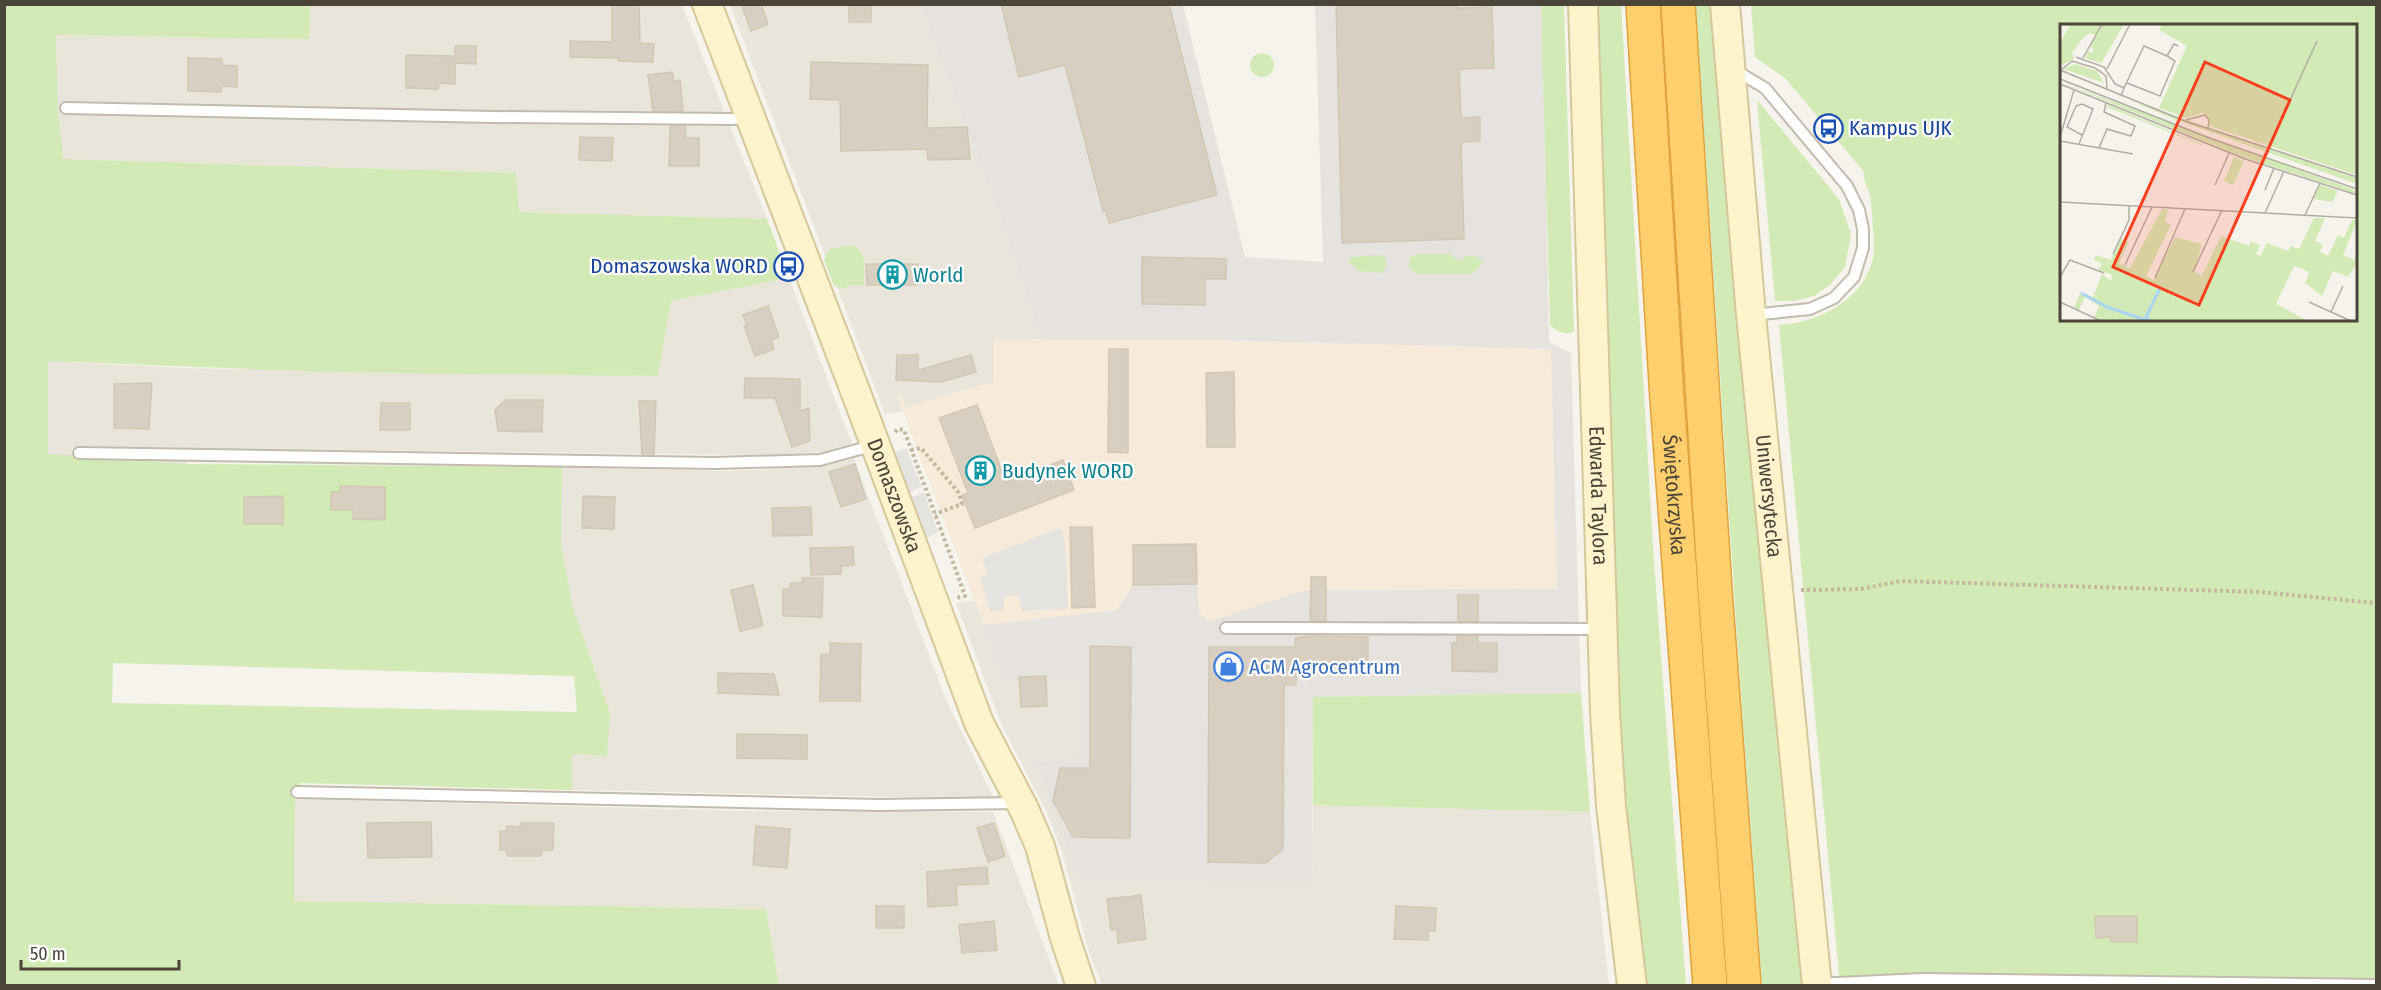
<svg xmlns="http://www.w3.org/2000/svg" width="2381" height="990" font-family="'Fira Sans Condensed',sans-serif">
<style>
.residential{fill:#eae5da}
.commercial{fill:#f7ead8}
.industrial{fill:#e6e2dd}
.green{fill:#d2eab5;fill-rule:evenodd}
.parking{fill:#e5e3e0}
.building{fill:#d8cfc1;stroke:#d3c7b4;stroke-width:1.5}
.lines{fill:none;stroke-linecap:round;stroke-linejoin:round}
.lane-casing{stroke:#c2bbae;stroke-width:14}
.secondary-casing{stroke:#d6c79b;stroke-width:32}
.highway-casing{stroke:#e0a43c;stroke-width:36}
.path{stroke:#c4b79f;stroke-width:4;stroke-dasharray:3 3;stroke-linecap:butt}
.lane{stroke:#fff;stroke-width:10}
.secondary{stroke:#fff3cd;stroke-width:28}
.highway{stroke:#ffcf6e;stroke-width:33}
.labels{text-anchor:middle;stroke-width:4.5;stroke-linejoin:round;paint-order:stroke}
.transit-label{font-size:21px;fill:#164399;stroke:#fff;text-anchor:start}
.culture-label{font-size:21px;fill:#0d838f;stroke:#fff;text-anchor:start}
.street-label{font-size:21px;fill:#4b4439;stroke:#fff}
.shop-label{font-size:21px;fill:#366cbe;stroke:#fff;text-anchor:start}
.inset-river{fill:none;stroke:#a9d4f2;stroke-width:3}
.inset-road{fill:none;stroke:#b2ada4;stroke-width:1.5}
.view{fill:#fc3f1d;fill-opacity:0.15;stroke:#fc3f1d;stroke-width:3}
.inset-edge{fill:none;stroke:#4b4439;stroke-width:3}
</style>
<rect width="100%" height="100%" fill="#f6f3ec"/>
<!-- residential -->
<path class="residential" d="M310,4l372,1 85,214 -248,-7 -3,-39 -454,-14 -4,-47 -2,-77 252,4z
M730,5h190l84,223 37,112 -47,-1 25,338 59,-1v83l-44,2 278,123 1,-79 277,7 19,173h-507l-13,-33 -26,-97 -15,-40 -46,-89 -46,-123 19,-2 -72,-190 -18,3z
M789,278l63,166 -31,8 -56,3 -579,-7 1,16 -139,-9 -1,-94 136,7 475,8 13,-75z
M854,459l93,243 47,97 -422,-9v-36l38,-41 -37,-105 -12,-63 1,-78 165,4 92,-4z
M295,799l454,12 244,1 66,173h-280l-13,-76 -472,-8z"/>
<!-- commercial -->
<path class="commercial" d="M994,339l221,1 336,9 6,240 -252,1 -96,32 -10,-9 -82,-3 -133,15 -87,-229 5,1 4,10 79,-23 9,-1z"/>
<!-- industrial -->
<path class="industrial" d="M920,5h263l62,252 78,5 -8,-257h227l7,337 22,11 10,340 -268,4 -1,187 -232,-4 -46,-119 44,-2v-83l-77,1 -17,-52 133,-15 16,-25 64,-1 2,29 10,9 96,-32 252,-1 -6,-240 -336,-9h-174l-37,-112z"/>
<!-- green -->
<path class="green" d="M5,5h305l-1,34 -253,-4 2,77 5,47 453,14 3,39 248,7 22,59 -118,23 -13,75 -333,-4 -277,-11v93l139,10 375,3 -1,78 12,63 37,105 -3,43 -35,-2v36l-272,-7 -5,16 -1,102 472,8 13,76 -774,1zM113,663l461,13 3,36 -465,-9z
M1541,5h23l10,327c-10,3 -17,0 -24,-7z
M1593,5h28l33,558 32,422h-43l-21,-184z
M1696,5h19l93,980h-46l-25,-348z
M1751,5h625v980h-536l-61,-660c41,-2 92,-29 95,-75 0,-15 -2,-32 -3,-47 0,-11 -8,-20 -7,-31l-78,-93 -31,-22zM2062,26h294v294h-294z
M1250 65a12 12 0 1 1 24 0a12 12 0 1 1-24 0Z
M1757,100l82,99 12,35 -6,33 -15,18 -16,11 -20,5h-19z
M852,245c16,7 12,25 12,40h-18l1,4 -13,-3 -10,-27 6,-10z
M1417,254h35v4h5l1,2h5l1,-4h10l8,4 1,2 -10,12h-57l-7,-7v-9z
M1380,255l6,4v8l-5,6 -23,-2 -10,-10 5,-4z
M1581,693l9,119 -277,-7v-108z"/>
<!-- parking -->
<path class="parking" d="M906,448l16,39 -16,7 -15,-41z
M924,492l14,40 -15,7 -15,-40z
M1060,528l5,12 3,69 -47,2 -2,-16 -15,1v14l-14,1 -10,-34 8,-2 -6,-17z"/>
<!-- building -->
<path class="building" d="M612,4h27l1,39 14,1 -1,18 -35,-1v-3l-48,-1v-16l42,1z
M741,4h20l7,20 -17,7z
M849,4h22v18h-22z
M1001,4h168l48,191 -108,28 -3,-13 -3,1 -38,-146 -46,12z
M1336,4h122v4l34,-1 2,61 -35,1 2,49 19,-1v24l-19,1 3,97 -122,4z
M455,46h21v18l-21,-1v21l-16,-1 -1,6 -32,-1v-33l49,1z
M188,58l34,1v6l15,1v21l-16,-1v6l-33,-1z
M811,62l117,3 -1,63 40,-1 3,32 -42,1 -1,-11 -86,2 -1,-51 -30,-1z
M672,72l2,9 6,-1 3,31h-30l-5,-36z
M670,126h15l1,12h13v28h-30z
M580,137l33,1 -1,23 -33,-1z
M1142,257l84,2v20h-21v26l-63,-1z
M866,264h52v21h-51z
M768,306l11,31 -8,3 3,9 -19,7 -11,-30 3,-1 -4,-10z
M1109,349h19v104l-20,-1z
M897,355h21v15l53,-15 5,17 -35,10 -45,-2z
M1234,372l1,75h-28l-1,-74z
M745,378l55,1v32l9,-3 1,33 -18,6 -17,-49h-31z
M152,383l-3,46 -35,-1v-44z
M505,400h38l-1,32 -44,-1 -3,-21z
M639,401h17l-2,53h-12z
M381,403h29v27h-30z
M977,405l29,77 57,-22 11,30 -99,38 -13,-33 6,-2 -29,-75z
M855,464l11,35 -25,8 -12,-35z
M340,486l45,1v33l-32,-1v-9h-22v-18h9z
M283,496v28h-39v-27z
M583,496l32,1 -1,32 -32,-1z
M811,507l1,28 -39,1 -1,-28z
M1070,527h22l3,80 -23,1z
M1196,544l1,40 -64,1v-40z
M853,547l1,18 -13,1v8l-30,1 -1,-27z
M1311,577h15v44h-16z
M802,578h21l-1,39 -39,-1v-27h7v-6h12z
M753,585l10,41 -23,5 -9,-41z
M1458,595h20v26h-20z
M1310,636l58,1v29l-72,1v18h-12l-1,164 -17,14 -58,-1 1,-215h86v-9z
M1457,636h21v7h19v29l-45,-1v-28h5z
M830,643l31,1 -1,57h-40l1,-47 9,1z
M1090,646l41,1 -1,191 -57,-1 -20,-36 7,-33h30z
M718,673l56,1 5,21 -61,-2z
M1046,676l1,30 -26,1 -2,-30z
M737,734l70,1v24l-70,-1z
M431,822l1,35 -64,1 -1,-35z
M521,823h33l-1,27h-11l-1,6h-34v-6h-7v-19h7v-5l13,1z
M994,823l11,33 -17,6 -11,-34z
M756,826l34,3 -3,39 -34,-3z
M987,867l1,17 -32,1 1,20 -29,2 -1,-35z
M1141,895l5,44 -28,4 -1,-14 -6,1 -4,-31z
M876,906h28v22h-28z
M1396,906l40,2 -1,23h-7v9l-34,-1z
M2095,916h42v26h-26v-5l-15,1z
M994,921l3,29 -35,3 -3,-28z"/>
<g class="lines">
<defs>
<path id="lane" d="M1733,69l32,19 82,98 12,24 4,19v19l-9,29 -20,21 -24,11 -58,6
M66,108l427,9 242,2 14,-4
M79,453l636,10 105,-3 55,-15
M1226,628l374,1
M297,792l582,13 138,-2
M1817,984l105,-5 454,6"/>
<g id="secondary">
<path id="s1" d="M707,4l152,397 120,322 45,86 16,37 25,92 16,48"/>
<path id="s2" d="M1583,4l22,708 6,94 21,180"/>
<path id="s3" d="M1725,4l26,311 66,671"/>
</g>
<g id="highway">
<path id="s4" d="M1643,4l24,395 43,587"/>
<path d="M1678,4l37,586 29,396"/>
</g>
</defs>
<!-- lane casing -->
<use href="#lane" class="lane-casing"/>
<!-- secondary casing -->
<use href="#secondary" class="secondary-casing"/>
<!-- highway casing -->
<use href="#highway" class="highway-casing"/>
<!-- path -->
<path class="path" d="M895,432l3,-3 6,1 54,146 7,20 -9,2
M911,450l10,-2 38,45 3,11 -27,10
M1801,590l60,-1 39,-8 359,11 117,11"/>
<!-- lane -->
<use href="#lane" class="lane"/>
<!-- secondary -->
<use href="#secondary" class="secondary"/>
<!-- highway -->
<use href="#highway" class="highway"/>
</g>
<!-- icons -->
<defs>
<symbol id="bus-ring" viewBox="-11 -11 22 22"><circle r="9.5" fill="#fff" stroke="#1a4fb4" stroke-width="1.5"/><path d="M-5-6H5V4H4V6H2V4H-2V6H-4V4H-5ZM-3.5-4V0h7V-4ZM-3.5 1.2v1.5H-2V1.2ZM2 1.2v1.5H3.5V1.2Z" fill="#1a4fb4"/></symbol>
<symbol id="building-ring" viewBox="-11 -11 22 22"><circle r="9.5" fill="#fff" stroke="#0f9aa8" stroke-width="1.5"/><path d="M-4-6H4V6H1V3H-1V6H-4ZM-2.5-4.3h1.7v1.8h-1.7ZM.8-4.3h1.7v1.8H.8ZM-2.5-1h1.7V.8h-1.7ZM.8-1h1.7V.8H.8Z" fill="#0f9aa8"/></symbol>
<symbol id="shop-ring" viewBox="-11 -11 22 22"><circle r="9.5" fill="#fff" stroke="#3f7fe0" stroke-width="1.5"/><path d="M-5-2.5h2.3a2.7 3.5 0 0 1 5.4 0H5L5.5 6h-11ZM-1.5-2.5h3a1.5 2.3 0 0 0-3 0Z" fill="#3f7fe0"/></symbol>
</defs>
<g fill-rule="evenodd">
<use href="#bus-ring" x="1812" y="112" width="33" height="33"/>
<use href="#bus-ring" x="772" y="250" width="33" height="33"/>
<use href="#building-ring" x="876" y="258" width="33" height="33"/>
<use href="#building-ring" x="964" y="454" width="33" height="33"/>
<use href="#shop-ring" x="1212" y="650" width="33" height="33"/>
</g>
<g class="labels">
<!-- transit labels -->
<g class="transit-label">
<text x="1849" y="135">Kampus UJK</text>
<text x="768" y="273" text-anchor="end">Domaszowska WORD</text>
</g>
<!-- culture labels -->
<g class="culture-label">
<text x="913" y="282">World</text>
<text x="1002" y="478">Budynek WORD</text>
</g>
<!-- street labels -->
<g class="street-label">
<text dy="7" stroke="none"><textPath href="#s1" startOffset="526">Domaszowska</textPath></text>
<text dy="7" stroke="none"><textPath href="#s4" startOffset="492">Świętokrzyska</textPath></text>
<text dy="7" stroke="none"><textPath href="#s3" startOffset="494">Uniwersytecka</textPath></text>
<text dy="7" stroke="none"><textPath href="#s2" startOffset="492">Edwarda Taylora</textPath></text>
</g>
<!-- shop labels -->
<g class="shop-label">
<text x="1249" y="674">ACM Agrocentrum</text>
</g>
</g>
<!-- overview -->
<g transform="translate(2060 24)">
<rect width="297" height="297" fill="#f6f3ec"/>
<path d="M11,0h31l-7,11 -5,-2 -7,5 -11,15 2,6 -14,7v-24zM43,0h21l-23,39 -16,-5 3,-7 4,2 2,-4 -4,-3zM102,0h195v151l-147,-49 -3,-11 -5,-2 -16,5 -27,-10 28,-62 -28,-16zM15,40l22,7 7,12 -40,-14zM3,48l63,27 231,79v6l-178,-63zM0,58l297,109v3l-117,-38zM48,81l94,39v1l-95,-38zM174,133l10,4 -11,24 -9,-4zM260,161l18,6 -6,11 -19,-3zM102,185l6,1 -3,11 6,4 -25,51 8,4 21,-43 27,7 -8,28 8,4 19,-40 28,10 2,-5 9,4 -4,9 4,2 7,-13 21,8 3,-5 8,3 15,-31h11l-10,23 8,4 -3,7 8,4 10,-21 6,3 8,-18h5l-14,35 11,5 3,-7v10l-9,14 -15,-6 -11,25 -17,-13 4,-11 -15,-6 -18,38 32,17h-204l-10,-4 5,-11 -14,-9 -6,13 -5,-3 7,-15 12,5 9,-23 9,7 1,-6 -13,-5 3,-7 -8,-3 2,-5 15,5 10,-21 8,3 -10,21 11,5z" fill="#d2eab5"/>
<path class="inset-river" d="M21,269l26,14 39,13M90,297l-4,-4 14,-29"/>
<path class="inset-road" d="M16,33l28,10 11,17 9,4 -3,8M23,34l19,-34M47,45l23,-45M0,46l125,51 172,56M0,47l12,-10 23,7 11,8 1,13M0,55l152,60 145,50M67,59l33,13 15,-35 -8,-5M0,60l185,75 112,36M64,64l20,-42 23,10 7,-12 4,2M126,96l19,-5 4,5 -1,8M0,113l14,-47M0,117l73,13M19,120l14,-35 -11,-5 -6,2 -9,21 15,8M39,124l8,-19 24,7 4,-10 -31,-14 2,-9M208,124l49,-107M155,161l14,-32M205,166l9,-22M0,178l297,16M205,189l19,-42M245,191l15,-32M53,230l16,-34v-14M65,241l27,-58M133,248l29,-62M0,253l10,-17 34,13M95,254l30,-69M0,278l41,19M249,278l42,19M271,288l12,-26"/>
<path class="view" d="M145,38l85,38 -91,205 -86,-38z"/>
<rect width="297" height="297" class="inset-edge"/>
</g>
<!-- border -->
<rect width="2381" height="990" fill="none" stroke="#4b4439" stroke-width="12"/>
<!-- scale -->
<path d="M21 960v9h158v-9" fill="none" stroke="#4b4439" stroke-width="3"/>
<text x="30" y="960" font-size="18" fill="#4b4439" stroke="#ffffff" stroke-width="4.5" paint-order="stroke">50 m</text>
</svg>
